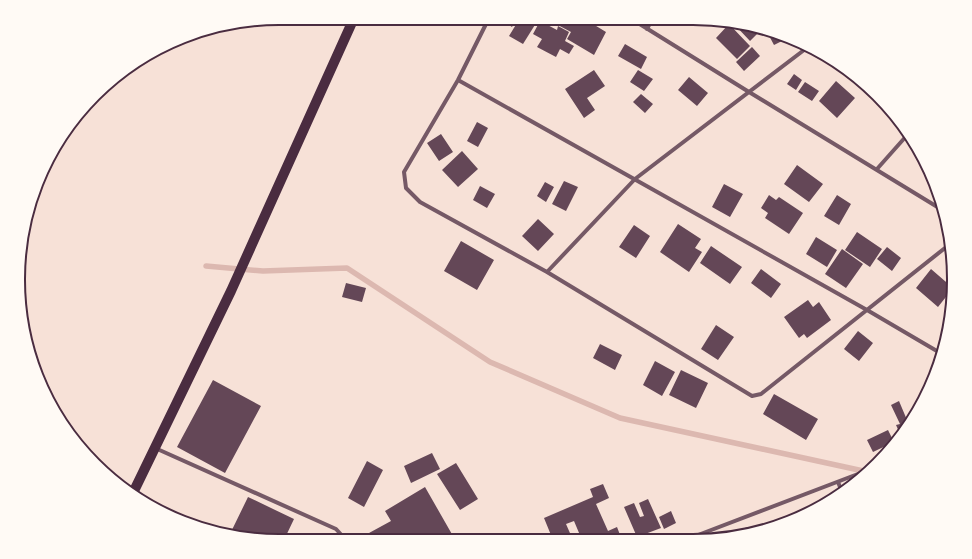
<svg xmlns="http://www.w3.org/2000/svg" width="972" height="559" font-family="'Fira Sans',sans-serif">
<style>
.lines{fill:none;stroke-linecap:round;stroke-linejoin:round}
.stream{stroke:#dcb8b0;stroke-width:5.5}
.building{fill:#644757}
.minor{stroke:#755966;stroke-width:4}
.primary{stroke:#4a2c40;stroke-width:10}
.rim{fill:none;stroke:#4a2c40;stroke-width:2}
</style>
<rect width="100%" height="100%" fill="#f7e1d7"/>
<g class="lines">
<!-- stream -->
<path class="stream" d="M206,266l57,5 84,-3 143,94 130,56 248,54"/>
</g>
<!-- building -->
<path class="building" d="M508,18h9l-5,9 -6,-4z
M520,18h15l3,2 -15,24 -14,-8z
M548,18h17l10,6 2,-3 -6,-3h12l23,14 -12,23 -27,-16 4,-7 -15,-8 -1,2 -8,-5z
M540,21l17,9 1,-4 11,6 -4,9 9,5 -5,8 -9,-5 -4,8 -19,-10 5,-8 -9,-5z
M733,23l25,5 4,1 -12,12z
M729,24l21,22 -13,13 -21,-21z
M766,30l15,4 3,6 -10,5z
M625,44l22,13 -6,12 -23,-13z
M752,47l8,9 -16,15 -8,-9z
M594,70l11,16 -18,12 8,12 -11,8 -19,-29z
M638,70l15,9 -9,12 -14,-9z
M794,74l8,6 -6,10 -9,-6z
M689,77l19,16 -11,13 -19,-16z
M836,81l19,17 -18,20 -18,-17z
M805,82l14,9 -7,10 -14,-9z
M641,94l12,10 -8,9 -12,-11z
M477,122l11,6 -10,19 -11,-6z
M441,134l12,18 -14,9 -12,-18z
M462,151l16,18 -20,18 -16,-17z
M797,165l26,19 -14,18 -25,-18z
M564,181l14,6 -12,24 -14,-7z
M545,182l9,5 -8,15 -9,-6z
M724,184l19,10 -13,23 -18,-10z
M480,186l15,8 -8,14 -14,-8z
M769,195l7,5 3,-3 24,16 -14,21 -24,-16 3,-5 -7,-5z
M837,195l14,9 -12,21 -15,-9z
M538,219l16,15 -16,17 -16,-15z
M678,224l23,15 -6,9 7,4 -13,20 -29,-20z
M634,225l16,11 -14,22 -17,-11z
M857,232l25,17 -12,18 -25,-17z
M816,237l21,13 -10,17 -21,-13z
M461,241l33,19 -17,30 -33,-19z
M711,246l31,21 -12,17 -30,-21z
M887,247l14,11 -9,13 -15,-12z
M842,249l21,15 -17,24 -21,-14z
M761,269l20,15 -10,14 -20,-15z
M931,269l22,19 -15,19 -22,-19z
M346,283l20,5 -4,14 -20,-5z
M808,300l5,7 6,-5 12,18 -24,18 -3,-4 -5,4 -15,-21z
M716,325l18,12 -16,23 -17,-11z
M858,331l15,12 -14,18 -15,-12z
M600,344l22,11 -7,15 -22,-12z
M655,361l20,11 -13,24 -19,-11z
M681,370l27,13 -12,25 -27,-13z
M213,380l48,26 -36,67 -48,-26z
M774,394l44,25 -12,21 -43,-26z
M899,401l8,19 7,-3 -4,8 -9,11 -5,-11 4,-1 -9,-19z
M888,430l6,12 -21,10 -6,-12z
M432,453l8,16 -29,14 -7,-17z
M367,461l16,9 -19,37 -16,-9z
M456,463l22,36 -18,11 -23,-36z
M603,484l6,14 -13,6 12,27 9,-4 5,13h-40l-8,-19 -8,3 7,16h-20l-9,-22 49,-21 -3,-8z
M425,487l28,49 -8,4h-72l-4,-7 22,-12 -6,-10z
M248,497l46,22 -10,21h-22l-32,-6z
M648,499l13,29 -24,9 -13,-30 10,-4 6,14 4,-1 -5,-13z
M671,511l5,12 -12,6 -5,-12z
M748,527l2,5 -39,8v-1z"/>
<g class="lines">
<!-- minor -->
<path class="minor" d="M489,18l-31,62 -54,92 2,16 14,14 127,70 205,124 9,-2 189,-150
M630,18l119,74 195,119
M647,29l5,-10
M458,80l409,230 75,44
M877,169l32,-36
M547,272l88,-93 173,-132
M155,448l181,81 10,11
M838,482l4,10
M685,540l186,-71"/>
<!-- primary -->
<path class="primary" d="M132,495l99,-204 123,-273"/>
</g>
<!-- crop -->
<path d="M0 0H972V559H0ZM279 25H693A254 254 0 0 1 947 279V280A254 254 0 0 1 693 534H279A254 254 0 0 1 25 280V279A254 254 0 0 1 279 25Z" fill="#fffaf5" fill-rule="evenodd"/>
<path class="rim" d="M279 25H693A254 254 0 0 1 947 279V280A254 254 0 0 1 693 534H279A254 254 0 0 1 25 280V279A254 254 0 0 1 279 25Z"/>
</svg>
